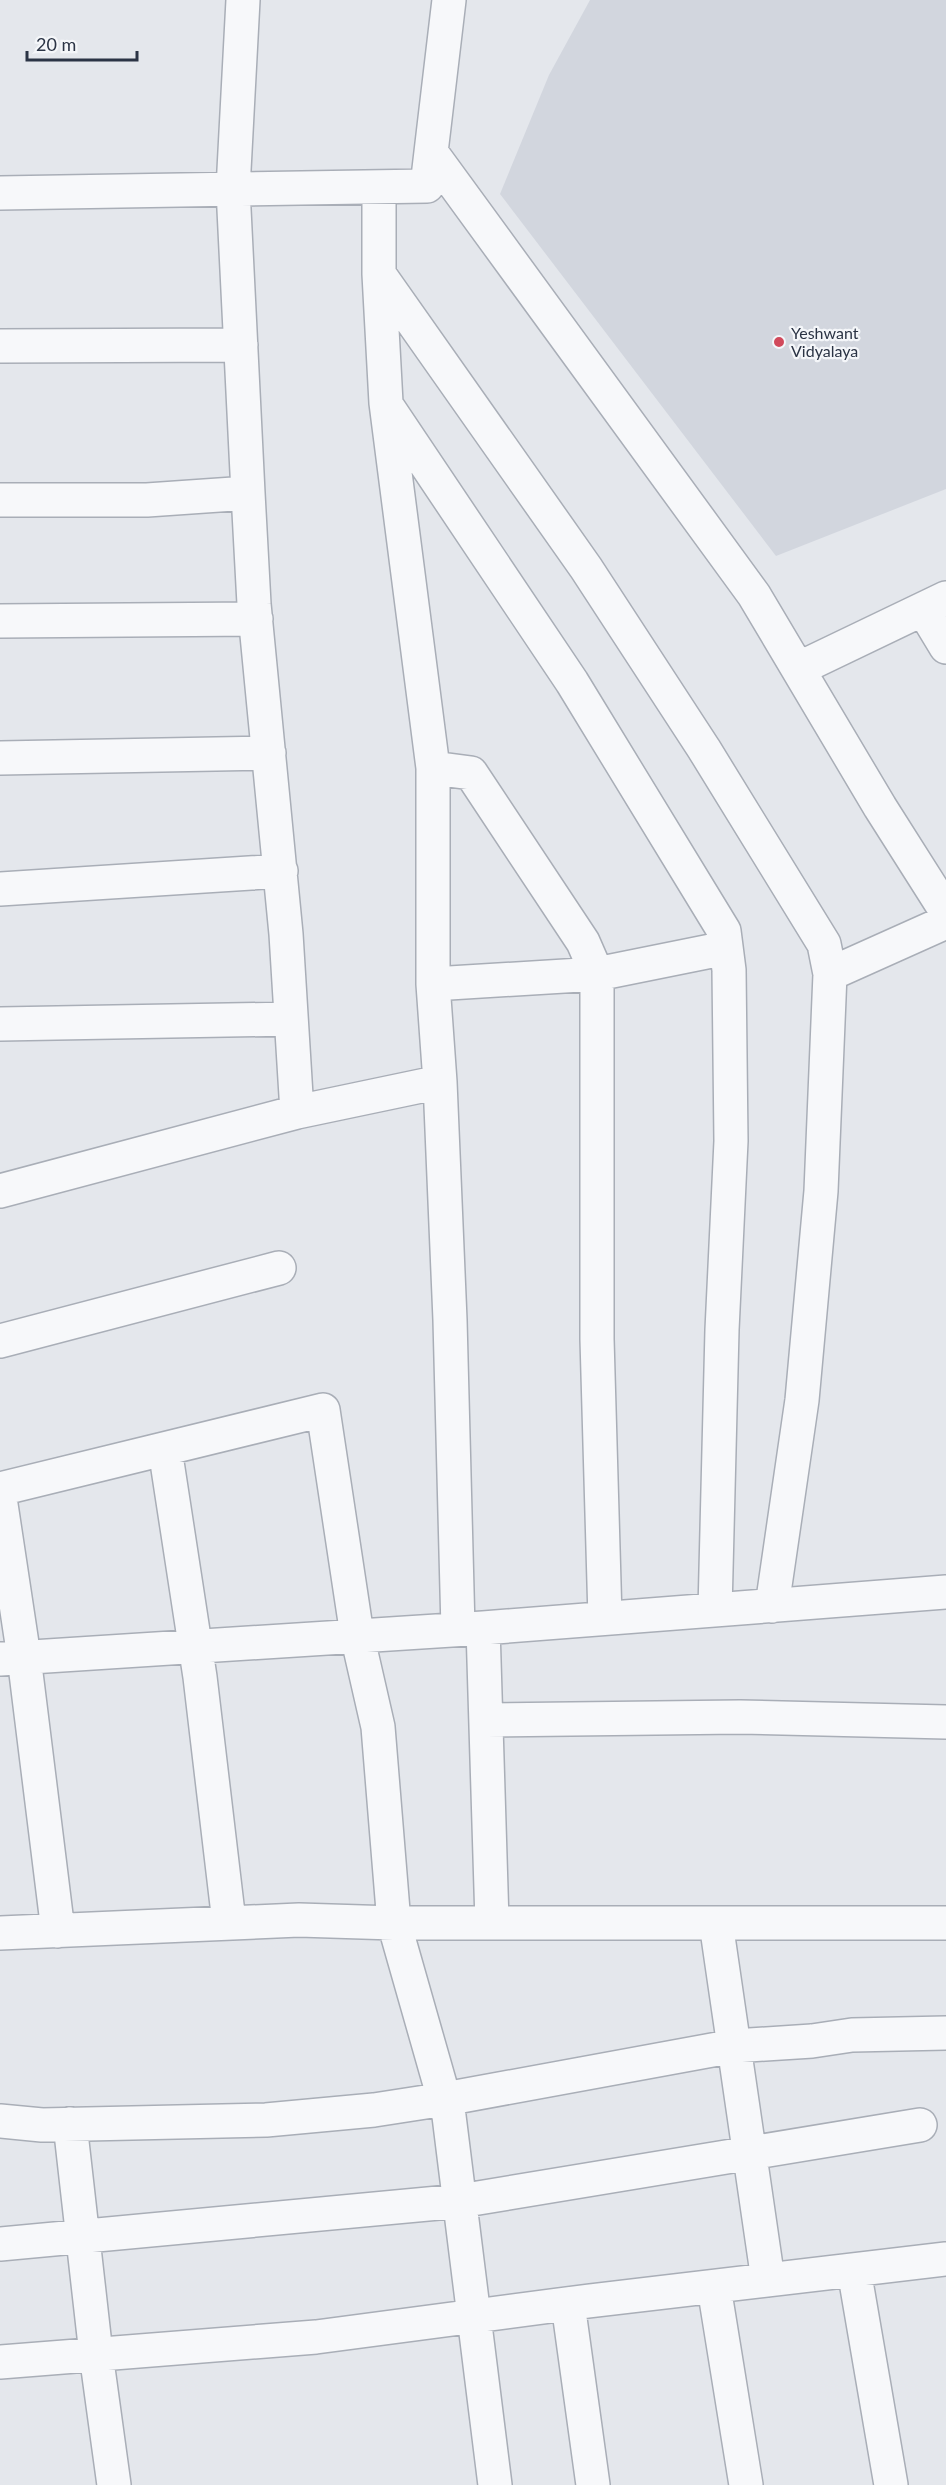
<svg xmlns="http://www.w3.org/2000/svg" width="946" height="2485" font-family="Lato,sans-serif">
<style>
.built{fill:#d2d6de}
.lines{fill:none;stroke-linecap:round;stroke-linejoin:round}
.street-casing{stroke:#a9aeb7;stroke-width:36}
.street{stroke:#f7f8fa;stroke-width:33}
.poi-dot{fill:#d1495b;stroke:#f4f6f9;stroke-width:2}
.labels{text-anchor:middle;stroke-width:4.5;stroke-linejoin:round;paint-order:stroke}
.poi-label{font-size:16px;fill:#2b3445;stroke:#f4f6f9;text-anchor:start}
</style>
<rect width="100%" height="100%" fill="#e4e7ec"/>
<!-- built -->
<path class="built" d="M590,0h356v489l-170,67 -276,-362 49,-119z"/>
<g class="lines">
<defs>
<path id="street" d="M243,0l-10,189 15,304 6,111 32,330 11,178
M431,152l323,443 126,212 66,104
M379,187v87l7,129 47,365v216l7,98 10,238 8,309
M0,193l427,-7 22,-186
M379,274l207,294 118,181 120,195 6,30 -9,217 -19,209 -30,206
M0,346l241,-1
M389,409l183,273 152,249 5,39 2,171 -9,189 -7,280
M0,500h147l101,-7
M923,609l23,38
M0,621l256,-2
M798,669l148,-71
M0,758l269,-5
M433,768l38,5 112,169 14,32v365l8,279
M0,889l281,-18
M830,974l116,-52
M433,984l164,-10 129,-26
M0,1024l291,-5
M0,1191l297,-79 143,-30
M0,1341l279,-73
M165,1449l35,228 29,245
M0,1489l323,-79 34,225 21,92 16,196 55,193 46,369
M0,1498l24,159 34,274
M483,1628l9,294
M0,1659l483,-31 463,-36
M486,1720l254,-3 206,5
M716,1923l52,357
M0,1933l299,-13 95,3h552
M0,2121l42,4 224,-5 108,-10 71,-11 289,-53 78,-5 40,-6 94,-2
M70,2124l26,230 18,131
M0,2244l460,-43 460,-76
M854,2270l37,215
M714,2287l32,198
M568,2304l25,181
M0,2362l316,-25 273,-36 357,-42"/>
</defs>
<!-- street casing -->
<use href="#street" class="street-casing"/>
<!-- street -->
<use href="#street" class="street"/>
</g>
<!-- markers -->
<circle class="poi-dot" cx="779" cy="342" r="6"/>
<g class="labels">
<!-- poi labels -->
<g class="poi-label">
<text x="791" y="339">Yeshwant<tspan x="791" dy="18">Vidyalaya</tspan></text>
</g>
</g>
<!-- scale -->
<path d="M27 51v9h110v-9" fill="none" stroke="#2b3445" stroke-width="3"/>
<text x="36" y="51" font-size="18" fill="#2b3445" stroke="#f4f6f9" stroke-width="4.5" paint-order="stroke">20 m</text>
</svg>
